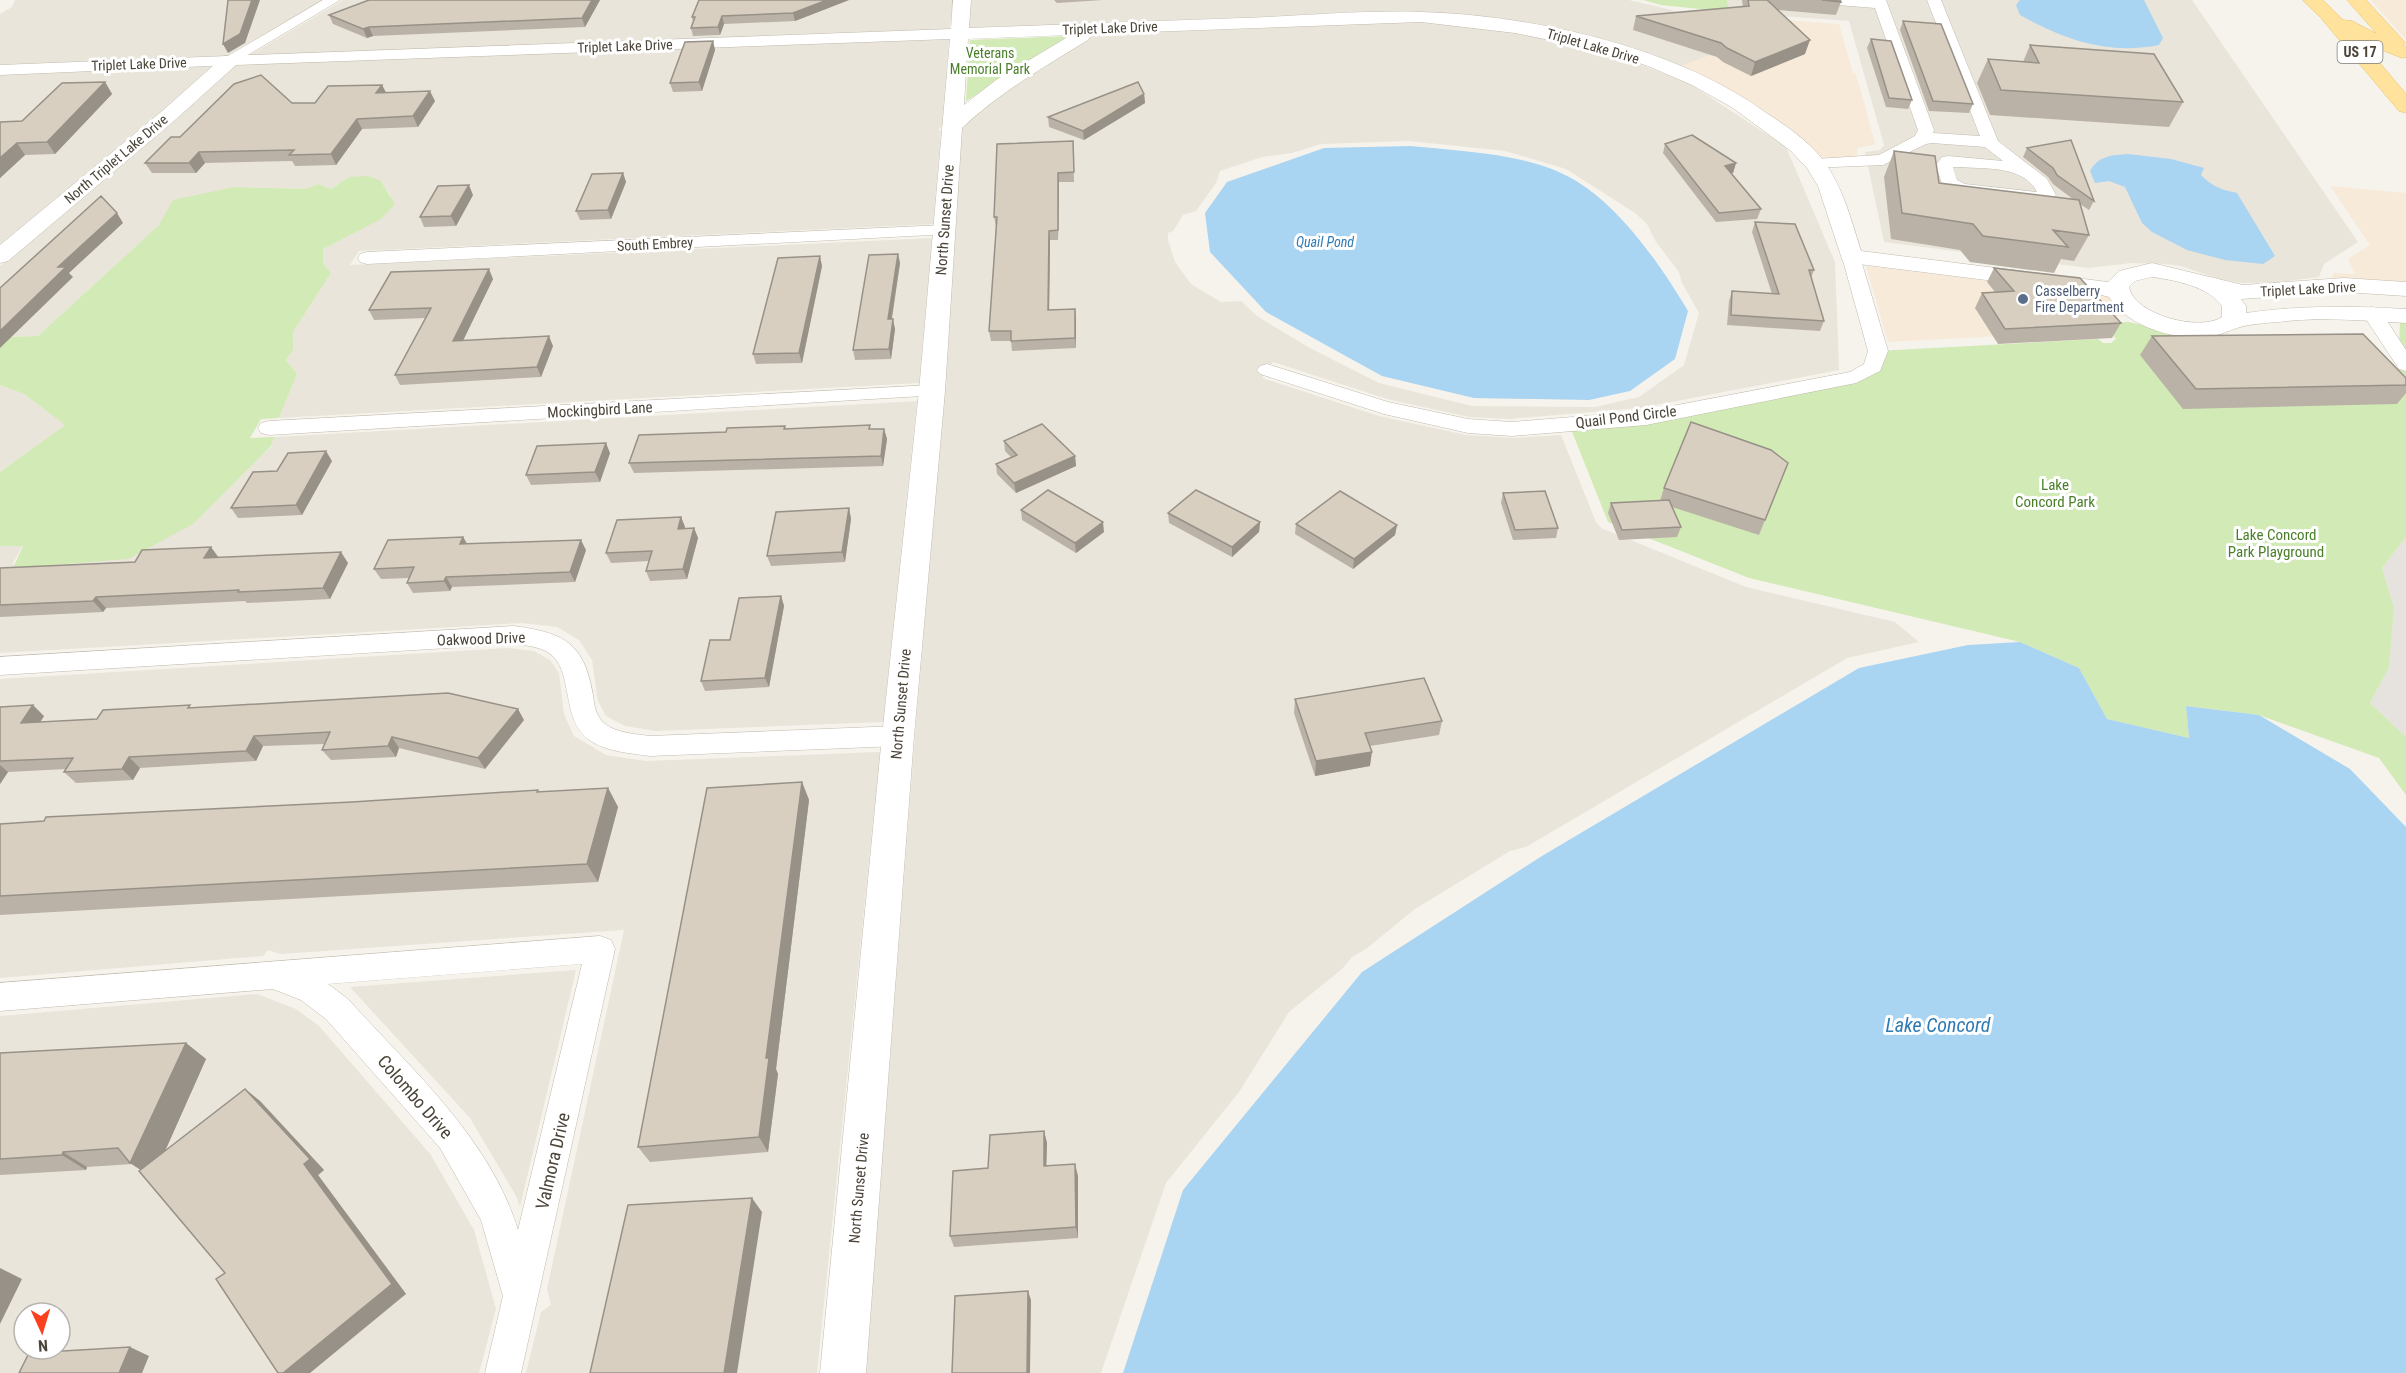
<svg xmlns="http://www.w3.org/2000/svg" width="2406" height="1373" font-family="'Roboto Condensed',sans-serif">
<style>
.residential{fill:#eae5da;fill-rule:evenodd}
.commercial{fill:#f7ead8}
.industrial{fill:#e6e2dd}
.green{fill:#d2eab5}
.water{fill:#a9d4f2}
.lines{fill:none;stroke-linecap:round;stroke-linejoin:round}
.minor-casing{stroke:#c2bbae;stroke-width:1}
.tertiary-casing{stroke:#c2bbae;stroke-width:1}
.primary-casing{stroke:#e6c16a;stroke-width:1}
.minor{fill:#fff;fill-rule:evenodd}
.tertiary{fill:#fff;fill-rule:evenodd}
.primary{fill:#ffe39c;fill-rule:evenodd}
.wall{fill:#bab2a6}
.shaded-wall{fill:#979187}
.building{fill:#d8cfc1;stroke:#979187;stroke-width:1.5}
.service-dot{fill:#5c6f8a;stroke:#fff;stroke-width:2}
.labels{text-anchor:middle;stroke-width:6;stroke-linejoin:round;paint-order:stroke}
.far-street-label{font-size:14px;fill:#4b4439;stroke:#fff}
.shield{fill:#fff;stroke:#817c74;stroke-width:1.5}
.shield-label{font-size:14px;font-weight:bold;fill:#4b4439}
.far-park-label{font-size:14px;fill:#4a7f2a;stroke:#fff}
.far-water-label{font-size:14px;font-style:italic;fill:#2e7ab2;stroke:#fff}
.far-service-label{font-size:14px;fill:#4e5e75;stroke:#fff;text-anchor:start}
.street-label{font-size:15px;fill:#4b4439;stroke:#fff}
.park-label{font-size:15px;fill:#4a7f2a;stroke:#fff}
.near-street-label{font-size:18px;fill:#4b4439;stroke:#fff}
.near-water-label{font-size:20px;font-style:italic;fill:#2e7ab2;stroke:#fff}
</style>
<rect width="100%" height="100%" fill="#f6f3ec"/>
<!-- residential -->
<path class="residential" d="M15,0h309l-97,56 -227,9v-51l12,-7z
M343,0h610l-3,30 -700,25z
M971,0h658l43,10 64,36 -58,21 -73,-25 -237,-30 -399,17z
M1727,0h465l166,242 -34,22 -5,13 -39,5 -38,1 -23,-4 -38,-13 -15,-2 -34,-1 -44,5 -204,-26 -19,-90 15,-2 4,-5 -35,-124 -120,-9z
M1422,21l60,5 116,24 44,15 48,19 96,63 49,115 4,108 -199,38 -131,11 -40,-2 -82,-18 -114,-37 -11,16 117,38 87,19 47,3 48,-3 35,87 5,6 145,59 149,35 24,20 -72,16 -321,189 -16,4 -95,58 -49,40 -14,8 -10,12 -53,43 -50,80 -73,91 -65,190h-235l49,-638 30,-351 17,-256 24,-23 24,-18 79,-48 3,-5zM1409,141l96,10 61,18 69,44 12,11 9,18 23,30 3,11 17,30 -15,52 -45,32 -44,10 -123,-1 -93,-23 -71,-36 -51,-31 -16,-15 -20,1 -30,-18 -16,-22 -7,-22v-7l5,-2 10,-16 13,-4 20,-28 4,-12 42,-14 30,-4 29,-9z
M949,39l-7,87 -4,4 3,1 -8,93 -574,27 -9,14 582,-27 -13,145 -640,35 18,-44 -11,-14 7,-10v-18l38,-59 -8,-10v-14l68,-53 -10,-15 -32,-4 -18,12 -13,-5 -12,5 -72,-2 -62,18 -13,20 -121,111 -33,1 -5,7v-78l178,-149 57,-52z
M215,66l-57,50 -158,130v-172z
M0,385l24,9 41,31 -65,47z
M917,401l-34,321 -227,9 -31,-5 -19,-10 -8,-15 -6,-41 -13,-20 -22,-13 -35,-4 -522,30v-107l23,-1 -11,20 230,-92 29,-26 3,-10z
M508,648l26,3 16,9 9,13 5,41 10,22 32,19 40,6 234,-9 -63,621h-291l15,-61 10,-7 -4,-16 77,-359 -343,24 -13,-4 -5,6 -263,22v-299z
M576,970l-56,237 -4,-11 -46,-78 -120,-131z
M257,994l39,15 23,17 112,129 43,75 22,79 -17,64h-479v-357zM24,1313h36v36h-36z"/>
<!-- commercial -->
<path class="commercial" d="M2371,0h35v40z
M1732,16l107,8 14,49 3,1 19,69 -2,2 -16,3v8l-37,2 -55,-47 -36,-21 -51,-23 57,-21z
M2330,186l76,7v89l-74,-4 2,-5 21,1 -7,-15 22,-14z
M1866,266l236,28 5,1 11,12 12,9h-33l-5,15 -204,11z"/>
<!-- industrial -->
<path class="industrial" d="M2406,537v200l-36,-34 19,-36 5,-59 -12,-40z"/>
<!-- green -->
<path class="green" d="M1643,0h84l2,12 -68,-7z
M1072,36l-106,65 4,-61z
M368,176l13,5 14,23 -14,15 -58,30v14l8,10 -38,59v18l-7,10 11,14 -18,44 -18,1 -11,19 24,-1 -3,9 -78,78 -65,35 -115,9 10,-22h-23v-74l65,-47 -41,-31 -24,-9v-41l5,-7 33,-1 121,-111 14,-25 61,-13 72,2 12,-5 13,5 18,-12z
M2129,322l65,14 203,68 3,-82 6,1v214l-24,31 12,40 -5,59 -19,36 36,34v58l-27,-37 -120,-43 -73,-9 3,32 -82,-19 -28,-51 -59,-26 -271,-64 -141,-56 -39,-98 287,-47 22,-26 220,-12 5,4h8l5,-4 -13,-16z"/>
<!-- water -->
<path class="water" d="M2020,0h124l19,38 -4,7c-51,10 -94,-5 -139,-30l-4,-10z
M1410,146c49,5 109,7 153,28 52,24 97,90 125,137l-13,48 -45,32 -41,9 -115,-2 -92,-22 -116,-64 -56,-60 -5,-39 22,-31 97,-34z
M2128,154l43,5 33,9 -3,7c10,11 21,15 36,18l38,63 -12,8 -38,-4 -38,-10 -35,-18 -10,-9 -17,-36 -16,-6 -14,2 -5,-12c8,-15 22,-16 38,-17z
M2020,642l59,26 28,51 82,19 -3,-32 73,9 91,54 56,58v546h-1283l60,-183 179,-218 180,-116 317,-188 109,-23z"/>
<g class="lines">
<defs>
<path id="minor" d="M323,0h17l-109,65 -231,10v-10l228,-9z
M1819,0h67l48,130 -1,3 47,3 -53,-136h14l57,141 49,38 9,16c-12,16 -96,0 -113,-8l-7,-22 6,-8 6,-1 55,5 -18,-14 -53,-4 -6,1 -43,21 -74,3 -2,-4 2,-4 6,-1 64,-4 36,-19 3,-6 -43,-122 -49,-4zM1953,167c27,2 70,-3 84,25l-72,-8 -8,-4z
M944,225l6,1 3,4 -3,4 -583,30 -7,-2 -2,-4 2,-4 7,-2z
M1851,251l7,2 2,4 28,94 -8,20 -24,12 -210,42 -134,11 -44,-3 -84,-19 -124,-40 -3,-4 3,-4 7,-2 121,38 80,17 44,3 134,-11 204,-39 14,-8 4,-13 -26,-94 2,-4z
M2372,307l7,2 27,41v21l-7,-2 -37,-56 3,-4z
M932,385l7,2 3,4 -3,4 -670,40 -8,-2 -3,-5 3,-5 8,-2z
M514,626c50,7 70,16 79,69 1,11 3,21 12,29 12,9 30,10 45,12l248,-10 9,3 4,7 -4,7 -9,3 -248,10c-20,-3 -45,-4 -62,-17 -30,-23 -11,-78 -47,-90 -8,-3 -18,-4 -27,-5l-514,31v-18z
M600,936l11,4 4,9 -94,424h-36l18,-77 -22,-76 -41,-72 -114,-129 -25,-19 -28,-11 -273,22v-28zM582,964l-64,266c-28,-92 -107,-161 -170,-231l-20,-15z"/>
<path id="tertiary" d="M953,0h18l-2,28c91,-3 182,-7 273,-10 60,-2 120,-8 179,-6 109,3 251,34 341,98 21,14 45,29 61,50 20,27 28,59 38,91l247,31 11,-11 33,-8 91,22 101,-7 62,4v14l-62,-4 -103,7 5,7v7c55,-8 105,-7 160,-4v14c-40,-2 -79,-6 -119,-2 -15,2 -35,2 -50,7 -9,3 -16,7 -26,8 -35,5 -82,-8 -102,-39l-11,-3 -255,-32 -25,-76 -11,-18 -16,-17 -58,-43 -41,-23 -44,-19 -45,-15 -88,-18 -94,-11 -329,12 -4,6c-44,27 -88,52 -126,88l-17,263 -31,345 -48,637h-46l62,-637 37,-345 31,-352 -714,26 -61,55 -167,141 -8,2v-18l161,-133 63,-56 727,-27zM1071,35l-75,45 -32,25 4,-66zM2152,277c22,3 56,9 70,29v11c-22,15 -88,-2 -93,-30l6,-6z"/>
<path id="primary" d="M2303,0h20l20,20 9,1 25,13 -30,-34h19l36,39 3,4 -2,2 3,2v10l-4,1 -40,-16 44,52v19l-7,-2 -78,-93z"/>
</defs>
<!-- minor casing -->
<use href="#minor" class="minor-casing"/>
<!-- tertiary casing -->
<use href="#tertiary" class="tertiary-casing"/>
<!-- primary casing -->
<use href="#primary" class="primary-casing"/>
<!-- minor -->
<use href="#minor" class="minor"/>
<!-- tertiary -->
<use href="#tertiary" class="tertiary"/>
<!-- primary -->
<use href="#primary" class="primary"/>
</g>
<!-- wall -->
<path class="wall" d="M600,0l-15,27 -212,9 -6,2 -34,-14 -4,-9z
M849,0l-54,21 -71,3 -4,11 -27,1 -2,-8 2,-6 -1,-5z
M1054,0h49l-46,3z
M1742,0h98l1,2 -5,13 -58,-5 27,44 -54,22 -28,-14 -6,-5 -84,-27 3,-14 107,-9z
M1903,21l70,83 -4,9 -40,-2 -29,-81z
M1871,39l41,61 -4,9 -22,-2 -19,-59z
M713,41l2,9 -13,41 -29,1 -3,-9z
M2030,45l153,57 -14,25 -179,-12 -13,-32 11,-24 35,3z
M105,82l7,12 -57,60 -30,1 -25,23v-56l22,-1z
M382,85l4,7 49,9 -17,26 -56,2 -26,36 -41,1 -3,-5 -87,2 -9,10h-44l-7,-10 35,-26 112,-34h23z
M1144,94l1,9 -61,37 -35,-13 -1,-10z
M2071,140l23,61 -5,9 -9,-6 9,31 -15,26 -13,-2 -7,14 -84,-11 -10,-12 -69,-11 -7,-62 10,-26 45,32 135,17 -21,-16 -5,-7 -25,-20 4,-9z
M1073,141l1,41h-15l-1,58h-8l-1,70 26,-1 1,39 -64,3 -1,-10h-20l-2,-10 7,-104 -2,-10z
M1665,144l71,19 -3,10h-2l30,36 -4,10 -41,3 -53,-69z
M623,173l3,9 -15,37 -31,1 -4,-9z
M473,195l-17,31 -32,1 -4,-10z
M1755,222l59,48 -3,8 13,43 -4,10 -93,-6 2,-24 3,-10 40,3 -20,-62z
M898,254l2,9 -8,56 3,10 -4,30 -36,1 -2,-10z
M822,266l-20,97 -46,1 -3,-10z
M1994,268l127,55 -9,15 -114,6 -23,-36 7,-15 13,-1 -8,-10z
M493,279l-30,61 90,6 -12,31 -141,8 -5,-10 30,-57 -51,2 -5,-10z
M2152,336l254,42v15l-9,11 -214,5 -43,-54z
M785,426l1,3h98l3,10 -4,27 -249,7 -5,-10 97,-31z
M1004,441l71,15 1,10 -60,27 -19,-19 -1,-10 15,-7 -6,-6z
M610,453l-10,29 -69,3 -5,-10z
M332,461l-30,54 -64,3 -7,-10z
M1788,463l-29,72 -87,-28 9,20 -4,10 -58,3 -11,-27 3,-10 49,-2 4,-13z
M1503,493l55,35 -2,10 -43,2 -12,-37z
M849,508l2,11 -6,43 -74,4 -4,-10z
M1021,510l83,22 -28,21 -54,-33z
M1168,513l92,9 -1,10 -27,25 -63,-34z
M681,517l4,10 -1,2 10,-1 4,10 -11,41 -37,2 -4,-10 3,-10 -38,2 -5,-10z
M1296,524l101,1 -2,10 -42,34 -58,-35z
M463,537l4,7 119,6 -11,32 -123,5 -2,4 -37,2 -6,-10 2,-5 -28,1 -7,-10z
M219,558l129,5 -18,36 -83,4 -2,-2 -139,7 -3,4 -103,5v-49z
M781,596l3,10 -15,81 -64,4 -4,-10 29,-41z
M1295,699l147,22 -3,14 -69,11v20l-55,10 -21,-63z
M0,707l44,9 -4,6 57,-3 96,-11 331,12 -39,49 -86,-21 -3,9 -65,3 -9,-10 3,-6 -62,2 -7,15 -116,7 -7,12 -57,3 -12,-11 2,-3 -58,3 -8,12z
M802,782l7,18 -33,269 2,5 -10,78 -118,10 -12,-15z
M608,788l10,19 -20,75 -598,33v-91l352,-22z
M186,1043l20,16 -41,92 80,-62 15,12 64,69 -6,5 88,119 -181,-21 -84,-103 -9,-6 -45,3 -1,3 -86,5v-122z
M1044,1131l3,12 -1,23 32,10v62l-124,9 -4,-11 38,-68z"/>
<!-- shaded-wall -->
<path class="shaded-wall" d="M252,0h8l-15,43 -17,10 -5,-9z
M592,0h8l-15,27 -3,-9z
M827,0h22l-54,21 -2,-8z
M722,16l2,8 -4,11 -2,-8z
M369,27l4,9 -6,2 -4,-9z
M1810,40l-5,14 -54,22 4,-14z
M713,41l2,9 -13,41 -3,-9z
M105,82l7,12 -57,60 -8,-12z
M382,85l5,10 -11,-2z
M430,91l5,10 -17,26 -5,-11z
M1144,94l1,9 -61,37 -1,-9z
M357,119l5,10 -26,36 -5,-11z
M17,143l8,12 -25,23v-20z
M199,152l6,11 -9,10 -7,-10z
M1736,163l-3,10 -11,3 3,-10z
M623,173l3,9 -15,37 -3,-9z
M1058,173l1,9 -1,58z
M469,185l4,10 -17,31 -5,-10z
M117,213l6,10 -54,50 4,4 -73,71v-17l58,-64z
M1049,231l1,9 -1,80 -1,-10z
M898,254l2,9 -10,66 -2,-10z
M820,256l2,10 -20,97 -3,-10z
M489,269l4,10 -35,72 -5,-10z
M1075,309l1,10v29l-1,-10z
M893,319l2,10 -4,30 -2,-10z
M549,336l4,10 -12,31 -4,-10z
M884,429l3,10 -4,27 -2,-10z
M606,443l4,10 -10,29 -5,-10z
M326,451l6,10 -30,54 -6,-10z
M1075,456l1,10 -60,27 -2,-10z
M849,508l2,11 -6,43 -3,-10z
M681,517l4,10 -3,12 -4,-10z
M1103,522l1,10 -28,21 -1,-10z
M1260,522l-1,10 -27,25v-10z
M1397,525l-2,10 -42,34 1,-10z
M694,528l4,10 -11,41 -4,-10z
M463,537l6,10 -9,-3z
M581,540l5,10 -11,32 -5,-10z
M211,547l8,11h-15z
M341,552l7,11 -18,36 -7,-11z
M446,577l6,10 -2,4 -6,-10z
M781,596l3,10 -15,81 -4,-9z
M96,597l10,11 -3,4 -10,-11z
M33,705l11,11 -11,18 -12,-11z
M518,709l6,11 -39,49 -7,-11z
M254,736l9,10 -7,15 -10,-10z
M392,737l7,11 -3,9 -8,-11z
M1372,752l-2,14 -55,10 1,-15z
M129,757l11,11 -7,12 -11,-11z
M0,765l8,7 -8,12z
M802,782l7,18 -33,269 2,5 -10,78 -9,-15 7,-79z
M608,788l10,19 -20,75 -11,-18z
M186,1043l20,16 -53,119 -23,-15z
M245,1089l15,12 64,69 -6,5 88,119 -96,79h-27z
M1044,1131l3,12 -1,35 -2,-12z
M63,1152l24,15 -1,3 -24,-15z
M1075,1164l3,12v62l-2,-11z
M752,1198l10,14 -25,161h-13z
M0,1268l22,11 -22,45z
M1028,1291l3,9 -1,73h-3z
M130,1347l19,9 -7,17h-23z"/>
<!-- building -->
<path class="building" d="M228,0h24l-12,34 -17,10z
M369,0h223l-10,18 -213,9 -6,2 -34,-14z
M699,0h128l-34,13 -71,3 -4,11 -27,1 4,-11h-3z
M1748,0h19l43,40 -55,22 -28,-14 -6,-5 -85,-27 113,-10z
M1822,0h18l1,2z
M1903,21l38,3 32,80 -40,-3z
M1871,39l20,2 21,59 -23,-2z
M713,41l-14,41 -29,1 15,-41z
M2030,45l124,9 29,48 -182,-12 -13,-31 51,4z
M261,75l31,28h23l13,-17 54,-1 -6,8 54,-2 -17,25 -56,3 -26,35 -42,1 5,-5 -95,2 -10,11h-44l26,-26h9l54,-53z
M105,82l-58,60 -30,1 -17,15v-36l22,-1 40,-38z
M1138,82l6,12 -61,37 -35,-14z
M1692,135l44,28 -11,3 36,43 -42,4 -54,-69z
M2071,140l23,61 -37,-26 -4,-7 -26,-20z
M1073,141l1,31 -16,1v57l-9,1 -1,79 27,-1v29l-64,3v-10h-22l8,-114h-3l3,-73z
M1894,151l41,5 4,27 140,17 10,35 -36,-5 15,17 -85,-11 -10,-12 -71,-11z
M623,173l-15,37 -32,1 16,-37z
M469,185l-18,31 -31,1 18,-31z
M101,196l16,17 -59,54h8l-66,64v-43z
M1755,222l40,2 19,46h-5l15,51 -93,-6 1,-24 47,3z
M898,254l-10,65h5l-4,30 -36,1 16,-95z
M820,256l-21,97 -46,1 25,-96z
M1994,268l86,10 41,45 -116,6 -23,-36 32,-2z
M489,269l-36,72 96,-5 -12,31 -142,8 36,-67 -62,2 22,-38z
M2363,334l43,44v7l-210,4 -44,-53z
M1691,422l80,28 17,13 -23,57 -101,-32z
M1042,424l33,32 -61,27 -18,-19 21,-9 -13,-14z
M870,425l-1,4h15l-3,27 -252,7 10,-28 87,-3 1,-4 58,-2 -1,3z
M606,443l-11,29 -69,3 11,-29z
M326,451l-30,54 -65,3 22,-36 24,-1 11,-18z
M1048,490l55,32 -28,21 -54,-33z
M1196,490l64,32 -28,25 -64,-34z
M1340,491l57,34 -43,34 -58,-35z
M1545,491l13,37 -43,2 -12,-37z
M1669,500l12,27 -59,3 -11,-27z
M849,508l-7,44 -75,4 9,-44z
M681,517l-3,12 16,-1 -11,41 -37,2 6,-20 -46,2 11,-33z
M463,537l-3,7 121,-4 -11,32 -124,5 -2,4 -37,2 7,-16 -40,2 14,-29z
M211,547l-7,11 137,-6 -18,36 -85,4 1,-2 -143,7 -3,4 -93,4v-37l135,-6 7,-12z
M781,596l-16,82 -64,3 9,-41h20l9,-42z
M1424,678l18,43 -77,12 7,19 -56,9 -21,-62z
M448,693l70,16 -40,49 -86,-21 -4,9 -66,4 8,-18 -76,4 -8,15 -117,6 -7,12 -58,3 9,-14 -73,3v-54l33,-2 -12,18 76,-4 6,-9 87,-5 -2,3z
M802,782l-36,276h3l-10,79 -121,10 69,-359z
M608,788l-21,76 -587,32v-72l44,-3 2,-4 306,-15 186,-12 -1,2z
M186,1043l-56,120 -12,-15 -55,4 -1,3 -62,4v-106z
M245,1089l65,70 -6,5 88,120 -109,89h-5l-62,-94 9,-6 -86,-102z
M1044,1131v35l31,-2 1,63 -126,9 3,-65 35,-3 2,-33z
M752,1198l-28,175h-134l38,-168z
M1028,1291l-1,82h-75l3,-77z
M130,1347l-11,26h-100l10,-20z"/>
<!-- markers -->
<circle class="service-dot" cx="2023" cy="299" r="6"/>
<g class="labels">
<!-- far-street labels -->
<g class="far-street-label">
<text transform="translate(1110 28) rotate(-2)" y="5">Triplet Lake Drive</text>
<text transform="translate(625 46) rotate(-2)" y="5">Triplet Lake Drive</text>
<text transform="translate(1593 46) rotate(16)" y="5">Triplet Lake Drive</text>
<text transform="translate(139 64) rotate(-2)" y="5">Triplet Lake Drive</text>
<text transform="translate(116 159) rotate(-40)" y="5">North Triplet Lake Drive</text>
<text transform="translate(655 244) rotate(-3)" y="5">South Embrey</text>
<text transform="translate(2308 289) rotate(-3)" y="5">Triplet Lake Drive</text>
</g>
<!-- shield labels -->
<rect class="shield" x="2337.5" y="41" width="45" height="22" rx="4.5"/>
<g class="shield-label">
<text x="2360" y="57">US 17</text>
</g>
<!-- far-park labels -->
<g class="far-park-label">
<text x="990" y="58">Veterans<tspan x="990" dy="16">Memorial Park</tspan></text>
</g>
<!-- far-water labels -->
<g class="far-water-label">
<text x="1325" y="247">Quail Pond</text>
</g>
<!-- far-service labels -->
<g class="far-service-label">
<text x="2035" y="296">Casselberry<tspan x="2035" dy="16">Fire Department</tspan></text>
</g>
<!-- street labels -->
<g class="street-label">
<text transform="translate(945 220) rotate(-86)" y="5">North Sunset Drive</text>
<text transform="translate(600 410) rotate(-3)" y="5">Mockingbird Lane</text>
<text transform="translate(1626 417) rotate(-7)" y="5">Quail Pond Circle</text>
<text transform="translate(481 639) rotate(-2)" y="5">Oakwood Drive</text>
<text transform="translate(901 704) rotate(-85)" y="5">North Sunset Drive</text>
<text transform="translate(859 1188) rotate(-85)" y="5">North Sunset Drive</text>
</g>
<!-- park labels -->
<g class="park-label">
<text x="2055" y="490">Lake<tspan x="2055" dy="17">Concord Park</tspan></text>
<text x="2276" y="540">Lake Concord<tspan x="2276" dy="17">Park Playground</tspan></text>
</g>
<!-- near-street labels -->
<g class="near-street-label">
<text transform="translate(415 1097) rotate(49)" y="6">Colombo Drive</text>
<text transform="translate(553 1161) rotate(-77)" y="6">Valmora Drive</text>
</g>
<!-- near-water labels -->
<g class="near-water-label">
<text x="1938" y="1032">Lake Concord</text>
</g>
</g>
<!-- north arrow -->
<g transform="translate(42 1331) rotate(176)"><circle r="28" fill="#ffffff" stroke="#b7b4b0" stroke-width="1.5"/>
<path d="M0-4.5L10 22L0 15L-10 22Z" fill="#fc3f1d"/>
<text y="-9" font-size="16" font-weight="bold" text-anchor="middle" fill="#4b4439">N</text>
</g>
</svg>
